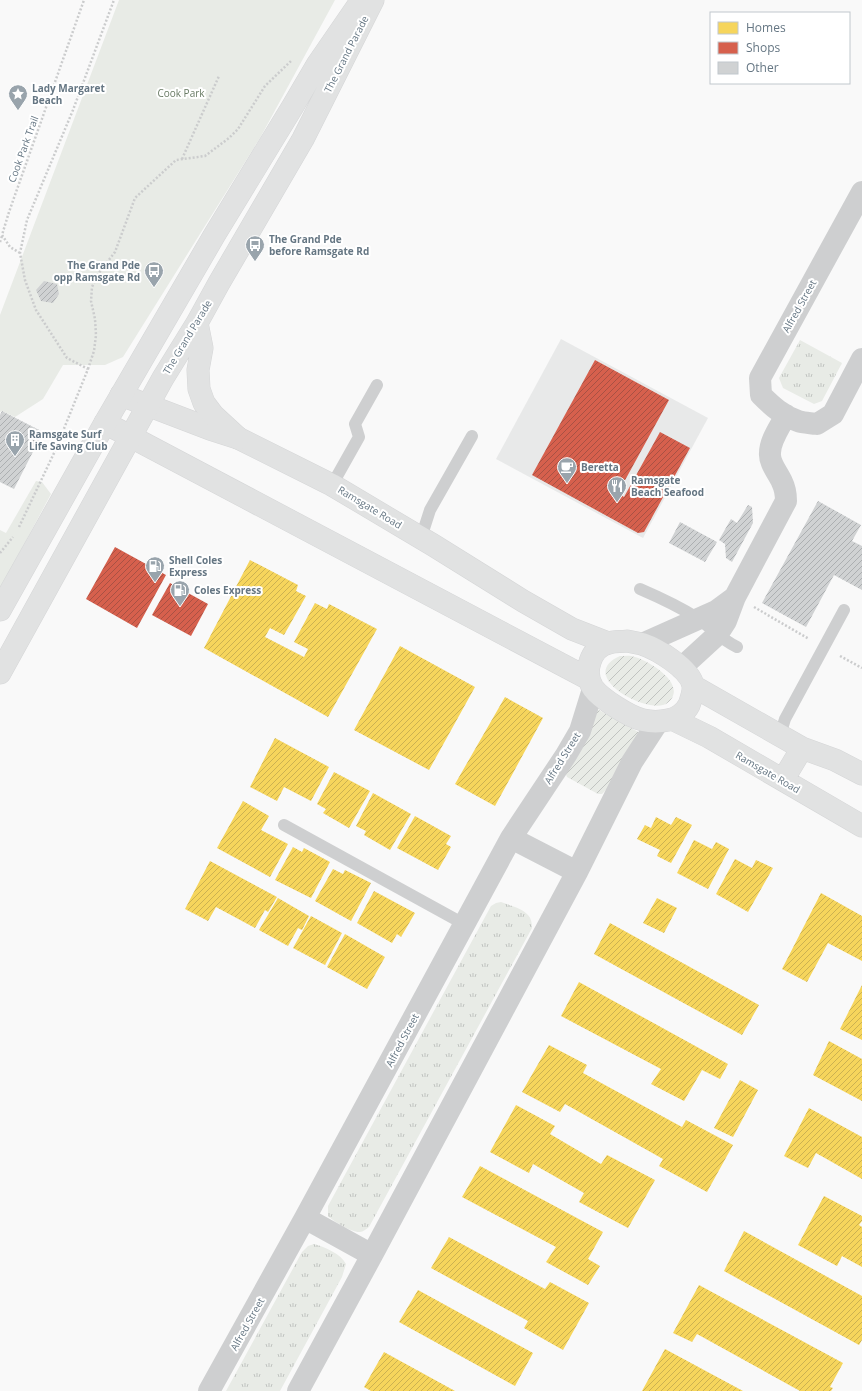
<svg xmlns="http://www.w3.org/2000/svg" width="862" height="1391" font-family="'Open Sans',sans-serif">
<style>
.built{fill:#e8e9e9}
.grass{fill:url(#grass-tufts)}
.park{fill:#e8ebe6}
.garden{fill:url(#garden-furrows)}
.homes{fill:url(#homes-hatch)}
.shops{fill:url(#shops-hatch)}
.building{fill:url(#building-hatch)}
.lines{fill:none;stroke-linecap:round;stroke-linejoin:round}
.secondary-casing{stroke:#d5d6d7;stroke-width:23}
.primary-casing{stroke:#d5d6d7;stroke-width:23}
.path{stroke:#cbcccd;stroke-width:2.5;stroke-dasharray:2 2;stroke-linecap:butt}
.lane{stroke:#cecfd0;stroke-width:12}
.street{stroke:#cecfd0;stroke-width:22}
.secondary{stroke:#e1e2e2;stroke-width:22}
.primary{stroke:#e1e2e2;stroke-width:22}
.labels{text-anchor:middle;stroke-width:4;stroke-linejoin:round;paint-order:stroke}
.street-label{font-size:10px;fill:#657683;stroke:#fff}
.poi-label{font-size:10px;font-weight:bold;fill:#657683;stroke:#fff;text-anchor:start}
.park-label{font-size:10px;fill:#687a64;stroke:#fff}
</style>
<defs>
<pattern id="grass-tufts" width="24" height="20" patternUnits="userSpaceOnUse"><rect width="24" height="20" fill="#e8ebe6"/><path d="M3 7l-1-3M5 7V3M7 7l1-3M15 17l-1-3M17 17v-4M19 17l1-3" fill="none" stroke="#c0c3c0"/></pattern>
<pattern id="garden-furrows" width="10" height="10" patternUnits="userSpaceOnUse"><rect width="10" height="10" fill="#e8ebe6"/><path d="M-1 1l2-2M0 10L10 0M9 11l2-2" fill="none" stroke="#c0c3c0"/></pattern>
<pattern id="homes-hatch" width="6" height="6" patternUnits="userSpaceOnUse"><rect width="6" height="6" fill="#f6d55c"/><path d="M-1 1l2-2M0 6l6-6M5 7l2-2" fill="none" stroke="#cbb151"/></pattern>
<pattern id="shops-hatch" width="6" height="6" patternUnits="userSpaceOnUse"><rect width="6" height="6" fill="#d6604d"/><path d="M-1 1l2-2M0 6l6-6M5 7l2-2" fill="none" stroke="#a85144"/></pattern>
<pattern id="building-hatch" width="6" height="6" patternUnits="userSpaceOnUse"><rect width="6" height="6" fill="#d0d2d3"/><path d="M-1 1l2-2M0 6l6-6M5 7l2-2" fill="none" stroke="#acafb1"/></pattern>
</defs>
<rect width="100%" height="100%" fill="#f9f9f9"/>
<!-- built -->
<path class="built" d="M561,339l147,79 -65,120 -147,-79z"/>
<!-- grass -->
<path class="grass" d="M800,340l42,23 -20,38 -8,3 -31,-16 -4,-10z
M501,902c8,3 21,6 27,13 3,3 4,8 4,13l-163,299c-3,2 -6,5 -9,5 -7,1 -26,-10 -32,-16v-10l163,-300 5,-3z
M314,1244c11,3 27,10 32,20l-4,13 -62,114h-54l76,-139 6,-6z"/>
<!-- park -->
<path class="park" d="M119,0h216l-75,138 -137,219 -18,8h-42l-20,34 -28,18 -13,-6 -2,1v-97z
M36,481l6,1 9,12 -51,95v-59l6,3z"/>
<!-- garden -->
<path class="garden" d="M620,656c5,0 10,-1 15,1 14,4 47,24 37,41 -2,3 -5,6 -9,7 -22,6 -86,-30 -43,-49z
M597,709l43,24 -33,56 -5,5h-4l-31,-17 -2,-5z"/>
<!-- homes -->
<path class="homes" d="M250,560l48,25 -2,6 10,5 -22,39 -14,-7 -5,9 39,20 4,-8 -14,-7 21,-39 12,6 2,-5 48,25 -49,88 -124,-69z
M400,646l75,41 -46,83 -75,-40z
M505,697l38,21 -48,88 -40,-22z
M275,738l54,29 -18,34 -27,-14 -7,14 -27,-14z
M334,772l36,19 -21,37 -26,-15 3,-4 -9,-5z
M373,793l38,21 -21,36 -26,-15 2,-4 -10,-5z
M243,801l26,15 -8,14 27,14 -18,33 -53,-29z
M415,816l36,20 -5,8 5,3 -13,23 -41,-22z
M656,817l15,8 5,-8 16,8 -21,38 -14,-7 3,-6 -23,-11 8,-14 6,3z
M694,840l18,9 4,-7 13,7 -21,40 -31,-16z
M293,847l9,5 2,-4 26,14 -19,36 -36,-18z
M735,859l17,9 4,-8 17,8 -25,44 -32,-18z
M210,861l67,36 -9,15 -3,-2 -10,18 -39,-21 -8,14 -23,-12z
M333,869l10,5 2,-4 26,13 -20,38 -36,-20z
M374,891l41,22 -14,24 -4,-3 -5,9 -35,-20z
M821,893l41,23v45l-34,-18 -21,39 -25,-13z
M278,898l31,18 -7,14 -4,-2 -10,18 -29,-16z
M657,898l20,10 -13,25 -21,-10z
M311,916l31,17 -17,32 -32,-17z
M610,923l149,82 -17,30 -148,-81z
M345,934l40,23 -18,32 -40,-22z
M579,982l149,82 -8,15 -18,-9 -18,31 -33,-17 10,-15 -100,-53z
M862,985v55l-22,-11z
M829,1041l33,18v42l-49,-26z
M549,1045l38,20 -4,8 99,54 4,-7 47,25 -26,47 -48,-26 4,-7 -98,-55 -5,8 -38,-20z
M740,1080l18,10 -25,47 -19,-9z
M516,1105l39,21 -5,8 51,30 6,-9 48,25 -27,48 -49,-26 5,-9 -51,-29 -4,9 -39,-21z
M809,1108l53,29v42l-46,-26 -8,15 -24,-12z
M480,1166l123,66 -15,27 12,7 -12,19 -42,-23 10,-15 -94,-50z
M824,1196l38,20v5l-3,4 3,2v40l-20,-11 -5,10 -39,-21z
M744,1231l118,65v44l-3,5 -135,-74z
M449,1237l96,52 5,-7 39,21 -26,47 -39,-22 4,-7 -97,-53z
M699,1285l144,78 -13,24 3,1 -2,3h-31l-103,-57 -5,8 -19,-9z
M418,1290l115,63 -18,33 -116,-64z
M665,1349l78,42h-101z
M384,1352l71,39h-84l-7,-4z"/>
<!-- shops -->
<path class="shops" d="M595,360l74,40 -51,93 6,4 36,-65 30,16 -46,84 -6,1 -106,-58z
M115,547l51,28 -29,53 -51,-29z
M170,583l38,21 -17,32 -39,-21z"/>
<!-- building -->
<path class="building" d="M44,281l13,3 2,10 -6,9 -12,-2 -5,-11z
M2,411l41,21 -29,57 -14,-7v-67z
M818,501l43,24 -9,16 10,5v44l-28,-15 -28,52 -44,-24z
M748,505l4,2 1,16 -21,39 -6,-4 -1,-14 -6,-4 12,-21 6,4z
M680,522l37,20 -12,20 -36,-19z"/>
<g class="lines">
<defs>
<path id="secondary" d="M121,395l89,34 28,9 94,47 101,60 90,56 49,28 36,14
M105,423l484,256
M627,641c5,1 10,2 15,3 15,5 47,24 51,41 1,7 -2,14 -4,20 -4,8 -13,14 -21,15 -9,2 -16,2 -25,0 -13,-3 -42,-21 -50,-32 -10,-15 -3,-41 16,-45 5,-2 12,-1 18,-2z
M693,686l109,62 33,12 27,14
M674,720l35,17 153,89
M783,780l19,-32"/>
<path id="primary" d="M197,323l5,25 -4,22 1,19 5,14 9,12 25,23
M0,610l105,-187 110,-189 78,-128 24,-41 42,-61
M0,673l163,-295 34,-55 22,-40 84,-144 70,-139"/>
</defs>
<!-- secondary casing -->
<use href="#secondary" class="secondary-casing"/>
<!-- primary casing -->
<use href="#primary" class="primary-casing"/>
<!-- path -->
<path class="path" d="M182,159l37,-83
M0,242l2,-6
M20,253l-10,-6 -8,-12 7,-23 75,-212
M88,369l6,-18 2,-16 -1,-16 -4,-18 1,-14 6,-13 17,-22 20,-54 41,-38 29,-4 24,-18 9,-9 27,-43 26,-25
M19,527l36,-76 33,-82 -21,-11 -31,-48 -11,-30 -5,-27 7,-33 46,-110 41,-110
M0,553l13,-16
M754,607l55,32
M840,656l22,12"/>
<!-- lane -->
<path class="lane" d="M332,485l27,-48 -4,-13 22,-39
M421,538l9,-28 42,-74
M640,589c21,9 40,18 59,30 13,10 23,21 38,28
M780,735l5,-16 59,-109
M284,825l180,99"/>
<!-- street -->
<path class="street" d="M862,192l-102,186 1,17c11,11 22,21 37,26 5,2 13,2 19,3l16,-10 29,-55
M642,644l74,-33 19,-14
M681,668l36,-33 9,-14 9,-24 51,-96c0,-7 -1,-13 -4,-19 -4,-9 -13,-19 -12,-29 0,-13 10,-26 16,-38
M511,838l66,34
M305,1218l67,37
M209,1391l96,-173 206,-380 55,-83 14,-24 13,-42
M298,1391l74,-136 205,-383 55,-110 26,-40"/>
<!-- secondary -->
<use href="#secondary" class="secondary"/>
<!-- primary -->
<use href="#primary" class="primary"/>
</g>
<!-- icons -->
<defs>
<symbol id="sight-pin" viewBox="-11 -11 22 30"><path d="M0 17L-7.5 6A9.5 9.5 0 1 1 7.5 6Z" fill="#99a4ac" stroke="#fff"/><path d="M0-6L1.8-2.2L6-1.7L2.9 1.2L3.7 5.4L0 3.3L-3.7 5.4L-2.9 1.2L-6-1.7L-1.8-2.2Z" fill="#fff"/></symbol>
<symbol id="bus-pin" viewBox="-11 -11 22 30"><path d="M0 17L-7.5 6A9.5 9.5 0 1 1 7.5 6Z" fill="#99a4ac" stroke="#fff"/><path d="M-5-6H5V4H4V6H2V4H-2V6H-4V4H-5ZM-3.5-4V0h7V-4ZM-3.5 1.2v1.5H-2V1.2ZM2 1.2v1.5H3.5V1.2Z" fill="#fff"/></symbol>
<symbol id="building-pin" viewBox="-11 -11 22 30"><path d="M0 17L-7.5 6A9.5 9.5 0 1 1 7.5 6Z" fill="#99a4ac" stroke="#fff"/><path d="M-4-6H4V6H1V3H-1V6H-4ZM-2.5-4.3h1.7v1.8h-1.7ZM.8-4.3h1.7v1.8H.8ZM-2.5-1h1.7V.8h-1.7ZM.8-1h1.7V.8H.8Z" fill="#fff"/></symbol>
<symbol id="cafe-pin" viewBox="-11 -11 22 30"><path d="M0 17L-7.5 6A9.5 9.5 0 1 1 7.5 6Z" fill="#99a4ac" stroke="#fff"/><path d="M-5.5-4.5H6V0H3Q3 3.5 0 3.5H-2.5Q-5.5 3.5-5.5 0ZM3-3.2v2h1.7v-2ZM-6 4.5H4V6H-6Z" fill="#fff"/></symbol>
<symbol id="restaurant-pin" viewBox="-11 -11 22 30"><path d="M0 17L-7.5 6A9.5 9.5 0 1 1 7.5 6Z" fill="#99a4ac" stroke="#fff"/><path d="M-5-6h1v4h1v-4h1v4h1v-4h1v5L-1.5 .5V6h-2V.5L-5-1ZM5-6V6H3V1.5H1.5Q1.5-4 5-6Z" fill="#fff"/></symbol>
<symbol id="fuel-pin" viewBox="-11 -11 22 30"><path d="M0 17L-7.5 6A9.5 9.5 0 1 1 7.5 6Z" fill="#99a4ac" stroke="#fff"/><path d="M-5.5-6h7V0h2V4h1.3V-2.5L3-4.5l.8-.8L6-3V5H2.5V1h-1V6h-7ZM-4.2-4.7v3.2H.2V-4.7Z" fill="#fff"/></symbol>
</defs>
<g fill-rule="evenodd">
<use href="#sight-pin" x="7" y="83" width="22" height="30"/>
<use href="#bus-pin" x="244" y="234" width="22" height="30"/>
<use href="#bus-pin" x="143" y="260" width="22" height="30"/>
<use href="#building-pin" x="4" y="429" width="22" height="30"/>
<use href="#cafe-pin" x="556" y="456" width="22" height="30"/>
<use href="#restaurant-pin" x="606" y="475" width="22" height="30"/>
<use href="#fuel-pin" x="144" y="555" width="22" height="30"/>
<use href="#fuel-pin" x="169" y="579" width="22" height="30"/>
</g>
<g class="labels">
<!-- street labels -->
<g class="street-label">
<text transform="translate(346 54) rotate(-63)" y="4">The Grand Parade</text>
<text transform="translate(23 149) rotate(-70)" y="4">Cook Park Trail</text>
<text transform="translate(799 306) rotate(-61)" y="4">Alfred Street</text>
<text transform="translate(187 337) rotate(-59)" y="4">The Grand Parade</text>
<text transform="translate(370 507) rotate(31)" y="4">Ramsgate Road</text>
<text transform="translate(562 758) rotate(-58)" y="4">Alfred Street</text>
<text transform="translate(768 772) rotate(30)" y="4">Ramsgate Road</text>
<text transform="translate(402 1040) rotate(-62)" y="4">Alfred Street</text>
<text transform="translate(247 1324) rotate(-61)" y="4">Alfred Street</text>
</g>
<!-- poi labels -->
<g class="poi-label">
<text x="32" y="92">Lady Margaret<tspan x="32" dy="12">Beach</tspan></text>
<text x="269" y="243">The Grand Pde<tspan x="269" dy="12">before Ramsgate Rd</tspan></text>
<text x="140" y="269" text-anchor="end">The Grand Pde<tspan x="140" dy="12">opp Ramsgate Rd</tspan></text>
<text x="29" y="438">Ramsgate Surf<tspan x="29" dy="12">Life Saving Club</tspan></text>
<text x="581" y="471">Beretta</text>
<text x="631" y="484">Ramsgate<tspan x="631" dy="12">Beach Seafood</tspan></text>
<text x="169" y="564">Shell Coles<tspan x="169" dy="12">Express</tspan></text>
<text x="194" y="594">Coles Express</text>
</g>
<!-- park labels -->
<g class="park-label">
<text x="181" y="97">Cook Park</text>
</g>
</g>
<!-- legend -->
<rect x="710" y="12" width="140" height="72" fill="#ffffff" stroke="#c1c8cd"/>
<rect x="718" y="22" width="20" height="12" fill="#f6d55c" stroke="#c1c8cd"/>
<text x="746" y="32" font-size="12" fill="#657683">Homes</text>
<rect x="718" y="42" width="20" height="12" fill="#d6604d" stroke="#c1c8cd"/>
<text x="746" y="52" font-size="12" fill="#657683">Shops</text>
<rect x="718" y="62" width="20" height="12" fill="#d0d2d3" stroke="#c1c8cd"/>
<text x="746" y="72" font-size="12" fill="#657683">Other</text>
</svg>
